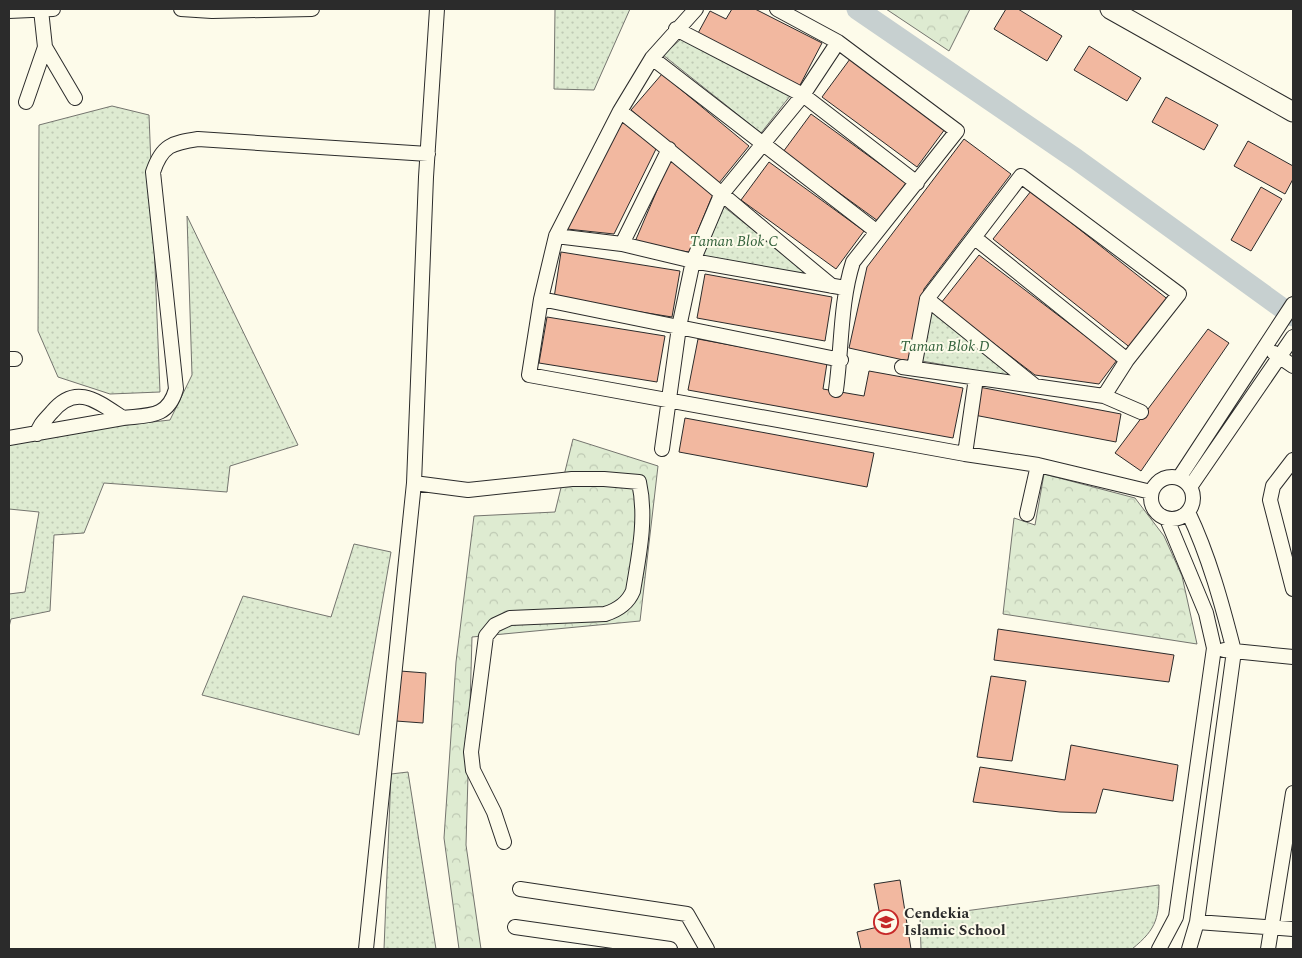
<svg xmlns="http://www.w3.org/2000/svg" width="1302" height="958" font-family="Spectral,serif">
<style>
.grass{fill:url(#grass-dots);stroke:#74746e}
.forest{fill:url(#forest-crowns);stroke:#74746e}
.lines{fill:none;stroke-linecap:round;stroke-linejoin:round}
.river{stroke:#c7d0d0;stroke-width:21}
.building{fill:#f2b8a0;stroke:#2b2b2b}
.minor-casing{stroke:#2b2b2b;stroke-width:16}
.highway-casing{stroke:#2b2b2b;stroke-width:21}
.minor{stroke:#fdfbea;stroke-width:14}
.highway{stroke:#fdfbea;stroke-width:19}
.labels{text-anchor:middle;stroke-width:4;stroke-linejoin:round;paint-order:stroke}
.park-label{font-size:15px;font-style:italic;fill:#34623c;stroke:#fdfbea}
.poi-label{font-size:15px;font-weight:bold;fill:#2b2b2b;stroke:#fdfbea;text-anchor:start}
</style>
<defs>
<pattern id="grass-dots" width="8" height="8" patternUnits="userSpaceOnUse" patternTransform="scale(1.25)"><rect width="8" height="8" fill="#deebd1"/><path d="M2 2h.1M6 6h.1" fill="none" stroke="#bfcab4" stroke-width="1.8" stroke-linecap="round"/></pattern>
<pattern id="forest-crowns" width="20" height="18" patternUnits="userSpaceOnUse" patternTransform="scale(1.25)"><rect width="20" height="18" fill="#deebd1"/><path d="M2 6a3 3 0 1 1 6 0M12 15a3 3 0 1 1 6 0" fill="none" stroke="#bfcab4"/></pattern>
</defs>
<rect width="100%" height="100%" fill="#fdfbea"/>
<!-- grass -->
<path class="grass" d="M555,9h75l-36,81 -40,-1z
M681,39l109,57 -29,37 -98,-78z
M112,106l37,9 11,277 -50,2 -52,-17 -20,-46 1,-206z
M724,207l88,69 -110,-20z
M187,216l111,229 -68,21 -3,26 -123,-9 -20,50 -30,2 -4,76 -39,8 -2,8v-33l16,-2 14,-80 -30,-3v-71l161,-18 22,-45z
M931,309l81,68 -90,-16z
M354,544l37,8 -32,183 -157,-40 41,-99 88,21z
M408,772l28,177h-52l7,-175z
M1159,885c0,32 -1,43 -27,64h-211l-1,-32z"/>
<!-- forest -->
<path class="forest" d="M886,9h84l-21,42z
M573,439l85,27 -18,155 -168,16 -6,208 15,104h-22l-15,-111 12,-176 18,-146 81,-4z
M1044,474l91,24 29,38 18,40 15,68 -194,-30 11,-96 21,7z"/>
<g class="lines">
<!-- river -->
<path class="river" d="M857,9l219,150 217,157"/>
</g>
<!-- building -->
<path class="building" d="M732,9h23l67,34 -23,44 -102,-52 13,-24 16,8z
M1006,9h12l44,27 -15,25 -53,-32z
M1089,46l52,32 -14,23 -53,-31z
M850,59l95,70 -28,38 -95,-70z
M662,74l87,72 -30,37 -88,-73z
M1166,97l52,28 -14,25 -52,-28z
M811,114l95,69 -28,38 -95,-69z
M621,119l35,30 -42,85 -47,-5z
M964,139l47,35 -87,115 -16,72 -59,-13 18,-81z
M1248,141l45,25v13l-8,15 -51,-28z
M670,160l43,34 -24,58 -55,-8z
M769,162l95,69 -28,38 -95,-69z
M1261,187l21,12 -31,52 -20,-11z
M1031,191l139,110 -38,48 -139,-110z
M561,252l119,19 -8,46 -118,-19z
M979,255l138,105 -18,24 -64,-9 -94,-72z
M705,274l127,23 -7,44 -128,-23z
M547,317l118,19 -8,46 -118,-19z
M1208,329l21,14 -88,128 -26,-18z
M698,339l129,24 -4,26 41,7 5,-25 94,17 -10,50 -265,-48z
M979,387l142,27 -5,28 -142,-27z
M685,418l189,35 -7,34 -188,-35z
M998,629l176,26 -5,27 -175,-22z
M400,671l26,2 -3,50 -27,-2z
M991,676l35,5 -14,80 -35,-4z
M1071,745l107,20 -5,36 -70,-12 -7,24 -36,-1 -87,-10 7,-35 85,13z
M900,880l11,69h-50l-4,-17 25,-6 -8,-42z"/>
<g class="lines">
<defs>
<path id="minor" d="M181,9l31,2 100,-2
M696,9l-44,49 -32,53 -64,125 -15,63 -12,76 436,79 73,11 113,27
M777,9l61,33 119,89 -104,131c-13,41 -11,85 -17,128
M41,10l4,37 30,51
M9,11l44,-2
M676,29l127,66 114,88
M652,58l224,173
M26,102l19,-55
M620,111c72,56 141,117 212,175
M556,236l66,8 71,17 152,27
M975,238l152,122
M622,244l47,-95
M541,299l300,61
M927,299l108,87
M1274,353l19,13
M9,359h6
M902,367l202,29 37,16
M914,368l13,-69 94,-123 158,118 -52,66 -23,36
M123,418c26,-3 45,0 53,-29l-23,-217c9,-27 19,-29 45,-33l230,15
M9,438l114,-20c-26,-17 -47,-35 -71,-6 -7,8 -13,13 -15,22
M662,449l17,-122 14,-66 28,-66 82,-100 35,-53
M965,454l11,-76
M1293,460l-20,26 -3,14 23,89
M1151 498a21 21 0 1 1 42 0a21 21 0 1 1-42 0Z
M1179,478l114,-174
M414,483l54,7 104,-11h32l35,3c8,36 0,73 -6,109 -5,12 -15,19 -28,23l-95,4 -15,7 -9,11 -15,116 2,18 21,42 10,30
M1190,487l103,-150
M1188,512c21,44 34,92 46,139l-37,271 -8,27
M1027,514l11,-49
M1224,650l69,7
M520,889l167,25 20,35
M1197,922l96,7
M515,927l155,22
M366,949l48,-466 12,-306 11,-168
M1159,949l17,-32 38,-269 -8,-35 -39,-94
M1268,949l25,-156"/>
<path id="highway" d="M1110,9l183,103"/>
</defs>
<!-- minor casing -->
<use href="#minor" class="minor-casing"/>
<!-- highway casing -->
<use href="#highway" class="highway-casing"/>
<!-- minor -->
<use href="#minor" class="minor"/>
<!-- highway -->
<use href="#highway" class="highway"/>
</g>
<!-- icons -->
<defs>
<symbol id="school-ring" viewBox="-11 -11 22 22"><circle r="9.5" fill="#fdfbea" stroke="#c62828" stroke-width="1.5"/><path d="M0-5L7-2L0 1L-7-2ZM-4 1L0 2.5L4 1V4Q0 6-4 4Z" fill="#c62828"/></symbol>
</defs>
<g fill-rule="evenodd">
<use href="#school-ring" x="872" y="908" width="28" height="28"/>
</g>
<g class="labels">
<!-- park labels -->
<g class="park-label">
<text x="734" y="246">Taman Blok C</text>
<text x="945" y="351">Taman Blok D</text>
</g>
<!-- poi labels -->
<g class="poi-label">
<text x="904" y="918">Cendekia<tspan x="904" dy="17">Islamic School</tspan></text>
</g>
</g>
<!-- border -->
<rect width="1302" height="958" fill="none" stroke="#2b2b2b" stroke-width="20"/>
</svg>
